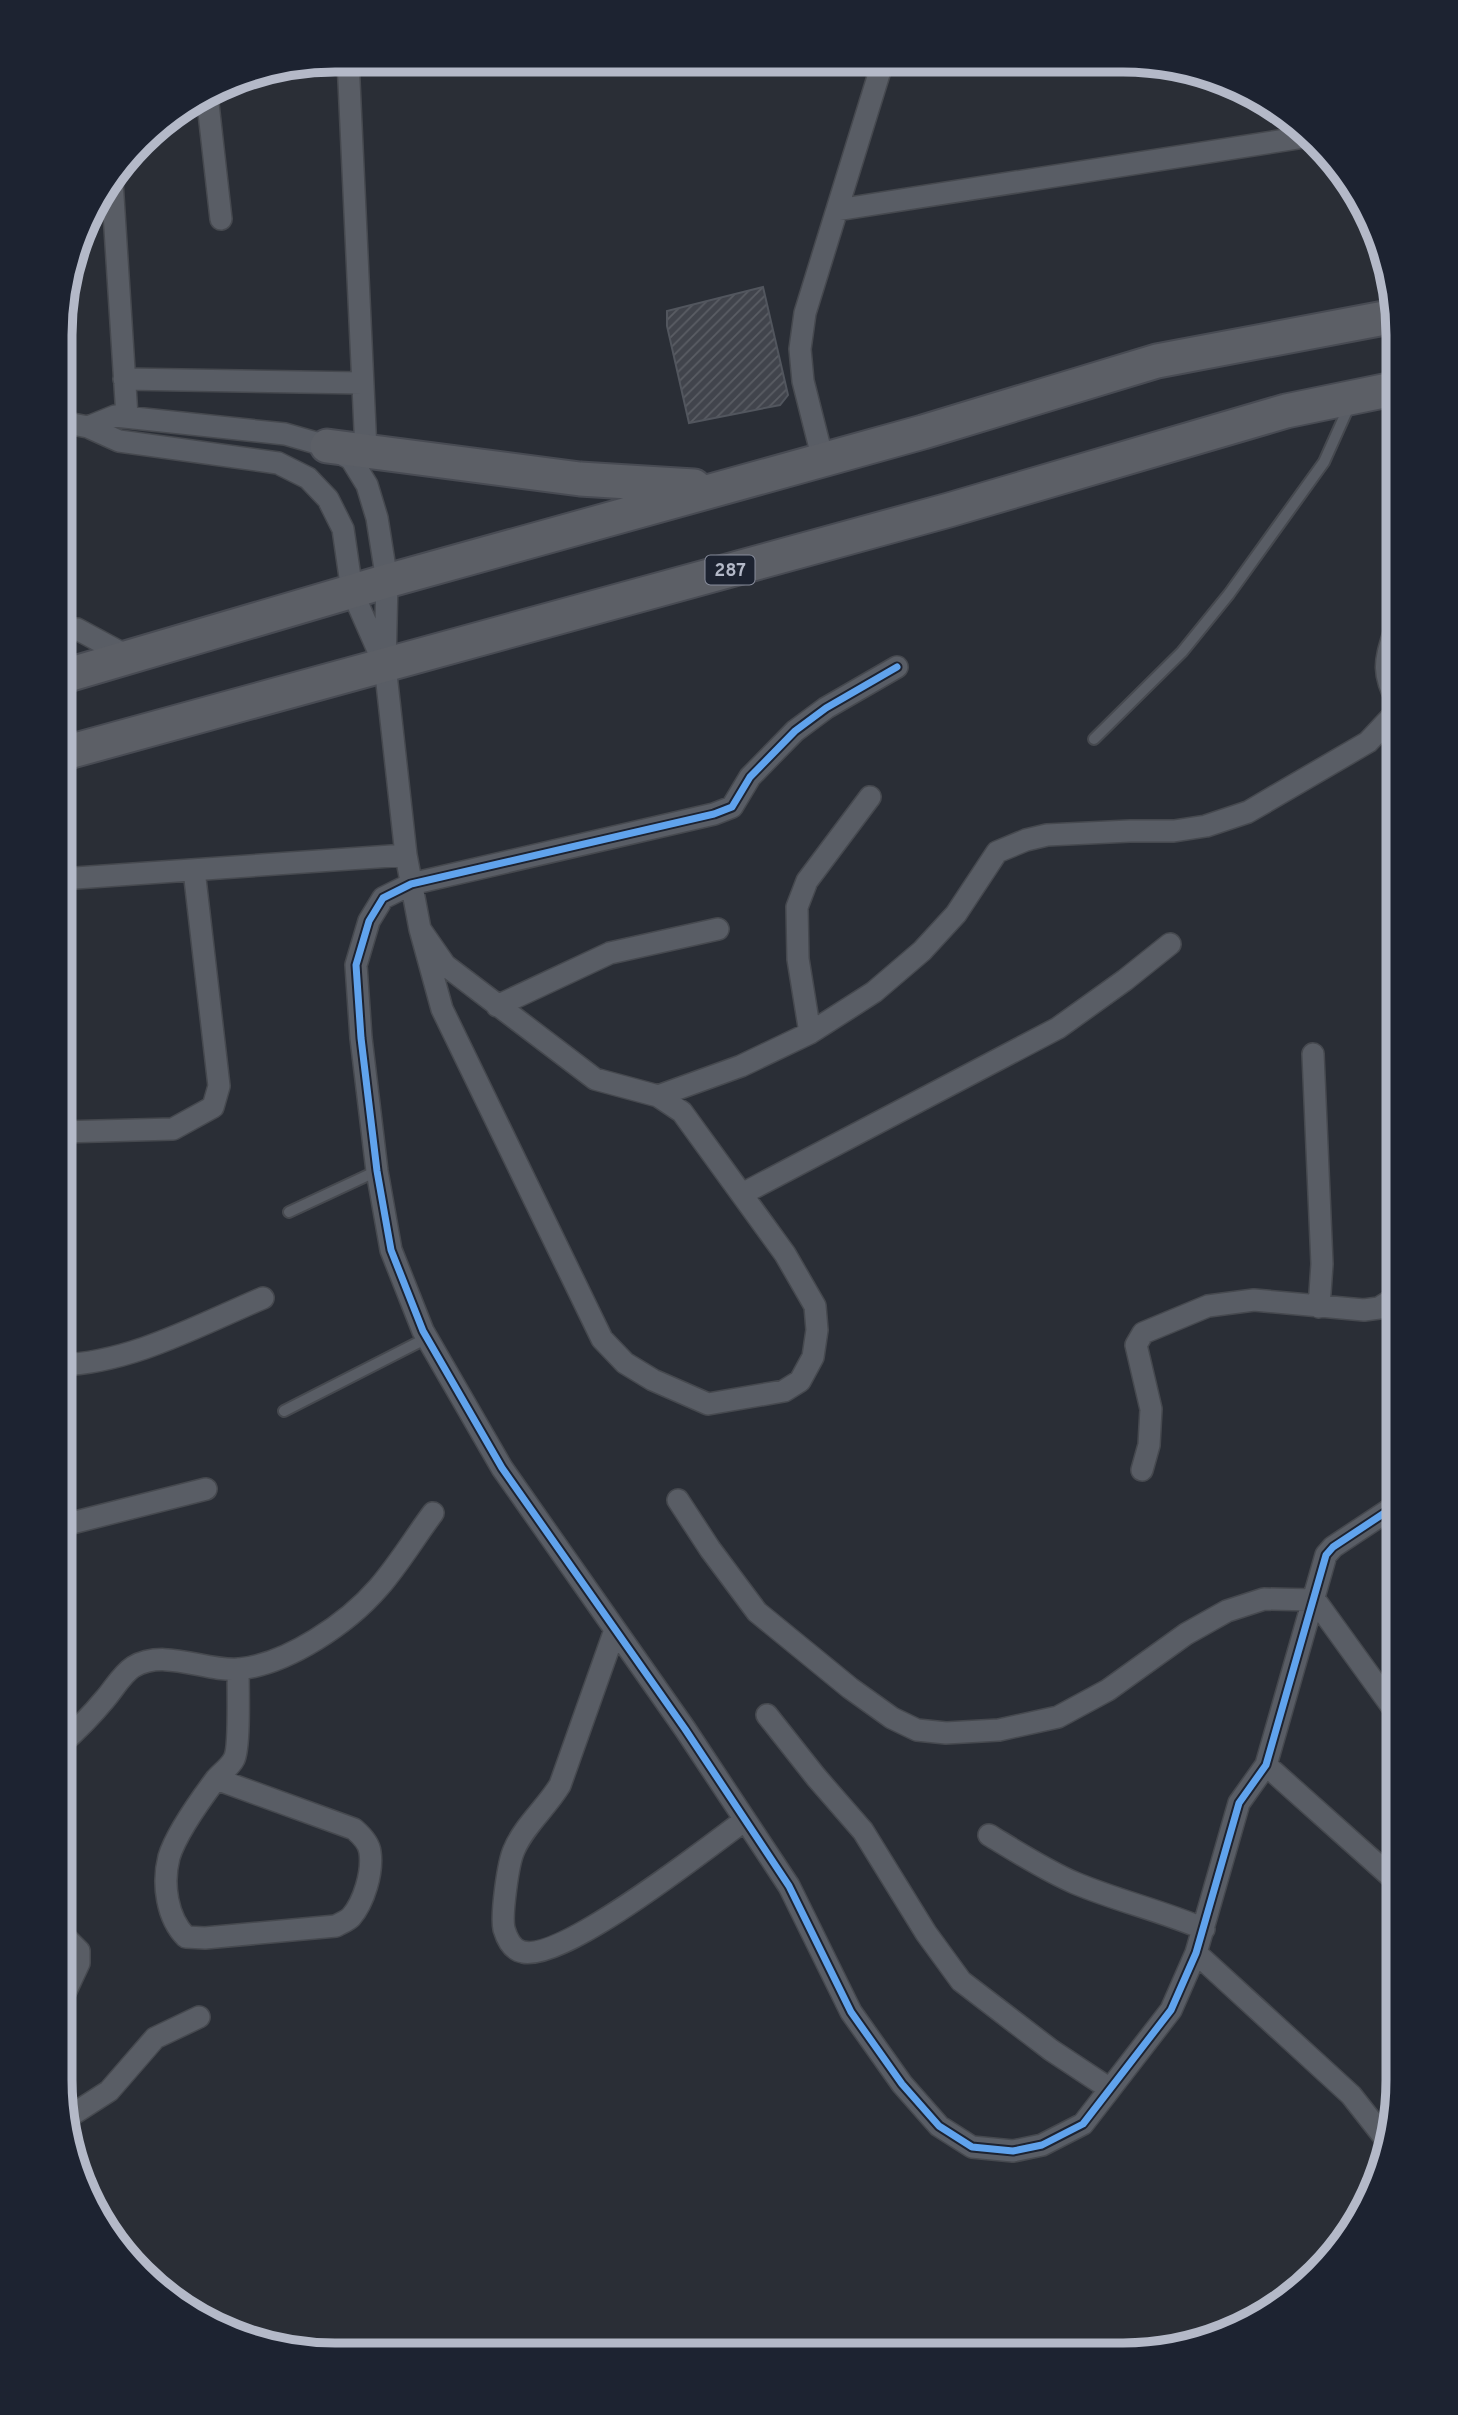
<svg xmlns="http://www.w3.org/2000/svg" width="1458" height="2415" font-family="Overpass,sans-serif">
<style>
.building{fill:url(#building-hatch);stroke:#52565e;stroke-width:2}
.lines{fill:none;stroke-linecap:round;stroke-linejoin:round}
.service-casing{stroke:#46494f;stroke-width:14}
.minor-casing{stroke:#46494f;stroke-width:24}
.primary-casing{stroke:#484b53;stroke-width:37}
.service{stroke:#595d65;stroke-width:10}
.minor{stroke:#595d65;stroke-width:21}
.primary{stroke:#5c5f66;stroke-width:33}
.cycleway-casing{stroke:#1d2331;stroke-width:11}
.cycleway{stroke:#60a3ed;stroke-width:7}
.labels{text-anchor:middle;stroke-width:7;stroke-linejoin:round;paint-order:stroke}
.shield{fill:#1d2331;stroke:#878c9b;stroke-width:2}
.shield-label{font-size:18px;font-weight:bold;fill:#b4b9c8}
.rim{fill:none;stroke:#b4b9c8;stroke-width:9}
</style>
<defs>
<pattern id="building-hatch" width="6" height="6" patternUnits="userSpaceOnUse" patternTransform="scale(1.75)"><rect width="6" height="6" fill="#41444c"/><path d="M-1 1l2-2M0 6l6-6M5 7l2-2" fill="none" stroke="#5a5d64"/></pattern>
</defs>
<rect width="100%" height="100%" fill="#2a2e36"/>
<!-- building -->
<path class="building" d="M763,287l25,108 -8,10 -91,18 -22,-97v-15z"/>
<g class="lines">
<defs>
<path id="service" d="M1094,739l88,-87 47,-58 95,-132 26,-58
M289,1212l88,-41
M284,1411l143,-73"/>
<path id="minor" d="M348,60l18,391
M313,64l35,-1
M207,95l14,124
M112,181l15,236
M837,210l474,-74
M124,379l238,4
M62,422l26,5 31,14 159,22 30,15 20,21 15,30 9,62 29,66
M88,427l27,-11 170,18 42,12 24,13 16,26 10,33 10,63 -2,84 21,190 14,74 25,36 150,114 63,17 24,16 103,142 30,52 2,24 -4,27 -13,24 -16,10 -76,13 -55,-24 -28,-17 -23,-24 -160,-330 -22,-80
M823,460l-20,-79 -3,-32 5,-36 78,-252
M61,630l16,-1 52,28
M897,667l-71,41 -31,23 -45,46 -18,30 -18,7 -303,70 -28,14 -14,23 -13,44 5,73 16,133 14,79 32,81 79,137 183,261 104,157 62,126 51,72 37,42 33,21 41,4 29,-6 41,-21 88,-114 25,-57 43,-150 27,-38 60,-210 7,-8 65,-43
M1398,703c-20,-36 -10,-47 0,-84
M61,879l345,-24
M497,1006l113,-53 108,-24
M810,1033l-12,-74 -1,-52 10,-26 63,-84
M1313,1054l9,210 -3,43
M658,1096l83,-30 69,-33 64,-41 48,-41 34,-37 41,-62 29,-12 21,-5 83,-4h44l32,-5 42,-14 120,-70 30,-32
M61,1132l112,-3 40,-22 6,-21 -25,-216
M742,1194l316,-166 67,-48 45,-36
M60,1365c71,-2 139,-40 203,-67
M1142,1470l7,-25 2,-36 -15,-64 7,-12 65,-27 46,-6 110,10 15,-2 19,-12
M678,1500l32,49 47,63 93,76 42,30 25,12 29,3 53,-3 59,-13 50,-27 78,-56 41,-23 37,-12 51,1 83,115
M60,1526l146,-37
M615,1630l-55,155c-14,23 -36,41 -46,65 -6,13 -13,65 -10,79 3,10 8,21 19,23 40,10 185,-105 222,-132
M767,1715l49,62 47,54 63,102 35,48 90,69 59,39
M60,1745c16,-14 31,-29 45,-46 8,-9 17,-25 28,-32 32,-19 72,5 106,2 49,-5 109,-46 140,-82 20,-23 36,-50 54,-74
M1266,1765l132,118
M216,1779l138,50c7,6 15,14 16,23 3,20 -6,50 -19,65 -4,4 -10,6 -15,9l-131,12 -19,-1c-19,-19 -24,-53 -17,-80 7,-23 32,-58 47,-78 5,-6 14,-12 18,-20 6,-11 4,-74 4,-90
M989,1835c28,17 56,35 86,48 43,18 87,28 129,46
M60,1936l6,2 13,13v12l-14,30
M1196,1953l155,142 37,47
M67,2118l42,-27 46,-53 44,-21"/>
<path id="primary" d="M327,446l253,33 114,7
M61,677l326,-96 536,-149 234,-71 238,-45
M61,754l888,-244 337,-99 112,-23"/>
</defs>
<!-- service casing -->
<use href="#service" class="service-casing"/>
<!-- minor casing -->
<use href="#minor" class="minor-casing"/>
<!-- primary casing -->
<use href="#primary" class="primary-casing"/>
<!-- service -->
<use href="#service" class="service"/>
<!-- minor -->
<use href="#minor" class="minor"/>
<!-- primary -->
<use href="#primary" class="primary"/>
<defs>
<path id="cycleway" d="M897,667l-71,41 -31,23 -45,46 -18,30 -18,7 -303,70 -28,14 -14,23 -13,44 5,73 16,133 14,79 32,81 79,137 183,261 104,157 62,126 51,72 37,42 33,21 41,4 29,-6 41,-21 88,-114 25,-57 43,-150 27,-38 60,-210 7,-8 65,-43"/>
</defs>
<!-- cycleway casing -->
<use href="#cycleway" class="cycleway-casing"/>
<!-- cycleway -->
<use href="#cycleway" class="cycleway"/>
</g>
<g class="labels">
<!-- shield labels -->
<rect class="shield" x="705.5" y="555.5" width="49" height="29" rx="5"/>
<g class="shield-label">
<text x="730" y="576">287</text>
</g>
</g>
<!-- crop -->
<path d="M0 0H1458V2415H0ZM335 72H1123A263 263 0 0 1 1386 335V2080A263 263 0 0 1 1123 2343H335A263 263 0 0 1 72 2080V335A263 263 0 0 1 335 72Z" fill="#1d2331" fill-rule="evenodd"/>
<path class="rim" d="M335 72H1123A263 263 0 0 1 1386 335V2080A263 263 0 0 1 1123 2343H335A263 263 0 0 1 72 2080V335A263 263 0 0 1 335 72Z"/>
</svg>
